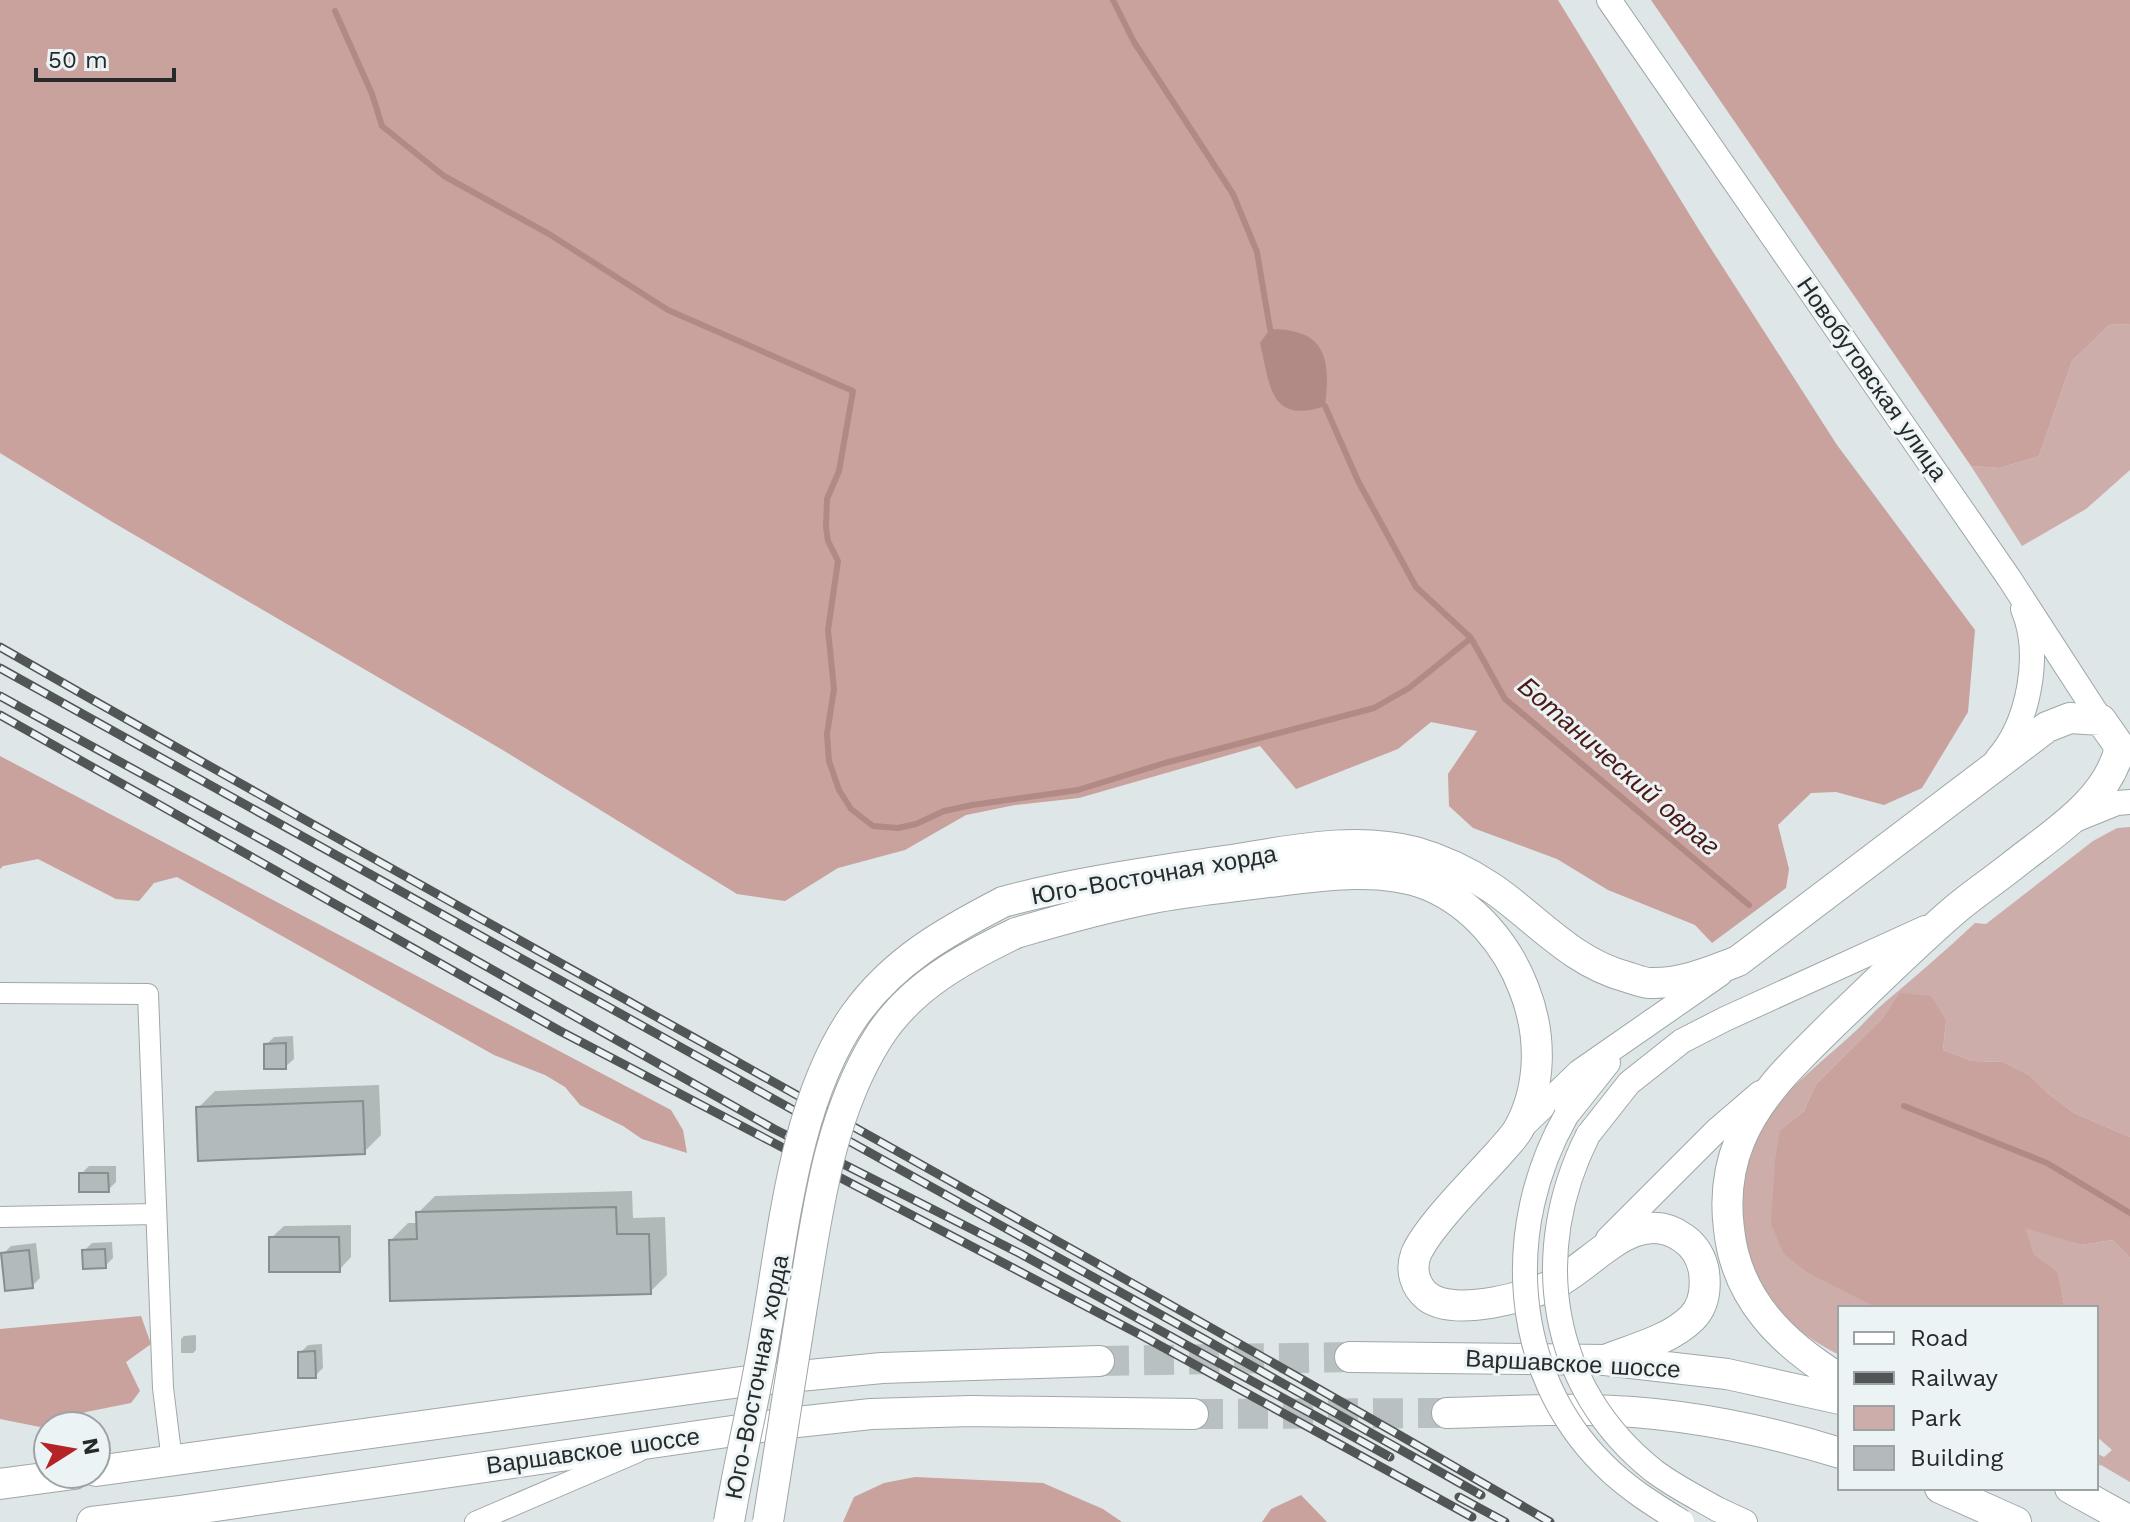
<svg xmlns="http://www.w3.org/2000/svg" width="2130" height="1522" font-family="'Work Sans',sans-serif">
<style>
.green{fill:#ccada9}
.forest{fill:#c9a19d}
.water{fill:#b18a86}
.shadow{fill:#0003}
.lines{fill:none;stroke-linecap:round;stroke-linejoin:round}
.stream{stroke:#b18a86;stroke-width:6}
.building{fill:#b3babc;stroke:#878e90;stroke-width:2}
.primary-tunnel{stroke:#b9c0c1;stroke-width:30;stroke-dasharray:30 15;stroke-linecap:butt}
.minor-casing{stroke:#9fa7a8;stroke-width:22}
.tertiary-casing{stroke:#9fa7a8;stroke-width:26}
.primary-casing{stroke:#9fa7a8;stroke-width:32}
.minor{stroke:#fff;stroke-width:20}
.tertiary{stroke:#fff;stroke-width:24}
.primary{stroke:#fff;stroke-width:30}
.rail-casing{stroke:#515556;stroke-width:9}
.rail{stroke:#ebf3f5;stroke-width:6;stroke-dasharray:18;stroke-linecap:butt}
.tertiary-bridge-casing{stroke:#9fa7a8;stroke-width:26;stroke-linecap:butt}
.primary-bridge-casing{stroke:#9fa7a8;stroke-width:32;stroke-linecap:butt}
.tertiary-bridge{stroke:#fff;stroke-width:24}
.primary-bridge{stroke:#fff;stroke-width:30}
.labels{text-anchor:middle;stroke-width:6;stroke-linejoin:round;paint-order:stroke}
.street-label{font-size:24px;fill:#272a2b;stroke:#ebf3f5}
.water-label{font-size:26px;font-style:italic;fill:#4b1916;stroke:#ebf3f5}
</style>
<rect width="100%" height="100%" fill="#dee6e7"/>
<!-- green -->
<path class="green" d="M2130,324v146l-44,39 -64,37 -51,-80 29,2 39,-12 33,-95 37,-36z
M2130,827v310l-56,-24 -24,-18 -21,-20 -26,-13 -31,-1 -29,-11 3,-29 -47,-28 -17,26 -66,65 -12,27 -24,19 83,169 14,9h-37v47c-43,-20 -78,-54 -92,-99 -11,-35 -11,-73 0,-108 13,-40 71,-83 101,-111 12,-10 22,-23 35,-34 31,-26 61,-52 91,-80l11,1 107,-83 24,-13z
M2024,1227l57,18 31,-5 18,18v224l-29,-17 -5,1v-13l8,4 8,-7 -16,-14v-128h-35l3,-4 -6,-30 -24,-20z"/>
<!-- forest -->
<path class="forest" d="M0,0h1558l141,230 138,215 138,185 -7,82 -46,76 -38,17 -48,-13 -25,1 -33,32 11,44 -3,19 -74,55 -17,-18 -87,-35 -51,-31 -84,-31 -24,-22 -1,-32 29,-43 -46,-9 -33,27 -102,40 -36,-43 -181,52 -64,7 -49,10 -61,35 -67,18 -53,33 -48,-7 -236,-145 -392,-229 -109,-67z
M1651,0h479v324l-21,1 -37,36 -33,95 -39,12 -29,-2z
M0,756l671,354 12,20 4,23 -45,-14 -19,-13 -43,-21 -15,-18 -20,-12 -51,-20 -317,-178 -23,6 -15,18 -23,-2 -78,-40 -35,7 -3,3z
M1899,993l32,3 15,25 -3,29 29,11 31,1 26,13 21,20 24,18 56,24v121l-18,-18 -31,5 -56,-17 9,26 24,19 6,31 -3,4h-184l-70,-36 -23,-18 -13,-30 4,-63 5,-31 24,-19 12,-27 66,-65z
M141,1316l10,28 -25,18 14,29 -9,12 -45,9 -46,15 -40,-8v-90z
M915,1477l128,6 60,26 19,13h-279l11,-25 30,-14z
M1301,1495l26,27h-65l9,-13z"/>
<!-- water -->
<path class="water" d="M1270,329c56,0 61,29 55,77 -56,19 -55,-22 -65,-63z"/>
<!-- shadow -->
<path class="shadow" d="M293,1036l1,23 -9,8 -19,-22 8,-8z
M379,1085l2,50 -17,17 -166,-44 17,-17z
M89,1166h27v16l-8,8 -27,-16z
M632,1191l1,27 32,-1 2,58 -17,17 -259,-52 17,-17h11l-1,-10 17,-17z
M351,1225v32l-12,13 -68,-32 13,-12z
M112,1242l1,16 -8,8 -21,-15 8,-8z
M36,1243l4,35 -8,8 -29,-32 8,-8z
M196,1335v15l-3,3h-12v-14l3,-3z
M322,1344l1,24 -8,8 -15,-23 8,-8z"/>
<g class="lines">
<!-- stream -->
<path class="stream" d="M1113,0l21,42 99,152 24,58 13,77
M335,11l37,83 10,32 62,50 105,58 119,76 185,81 -14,80 -12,28 -1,28 2,14 10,20 -10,69 6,59 -7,45 2,27 10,29 12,19 22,17 25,2 18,-4 28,-13 28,-6 106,-15 87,-27 209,-55 35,-20 62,-50
M1325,406l33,75 58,106 55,51 34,61 244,206
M1904,1106l143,57 83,50"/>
</g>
<!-- building -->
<path class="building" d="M286,1043v26h-22v-25z
M363,1101l2,53 -167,7 -2,-54z
M79,1173h29l1,19h-30z
M616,1207l1,27h32l2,60 -261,7 -1,-61 28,-1 -1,-27z
M269,1237h70l1,35h-71z
M105,1249l1,19 -23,1 -1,-19z
M29,1250l4,38 -28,3 -4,-38z
M315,1351l1,27h-18v-26z"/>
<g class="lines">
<!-- primary-tunnel -->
<path class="primary-tunnel" d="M1099,1361l251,-4
M1193,1414l254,-1"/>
<defs>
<path id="minor" d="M0,993l148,1 15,394 9,73
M0,1217l156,-3
M475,1522l163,-70"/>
<path id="tertiary" d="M1609,0l400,578 92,142
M1997,759c32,-36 45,-105 26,-150
M2075,820l42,-17 13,-1
M1566,1116l42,-53
M1522,1127l57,-55 141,-98
M1588,1135l41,-52 53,-42 43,-22 200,-91
M1608,1239l110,-110 42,-36
M1717,1509l28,13"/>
<path id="primary" d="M1003,902c70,-19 142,-29 214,-40 65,-9 133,-27 198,-10 28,8 53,20 77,36 45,31 79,74 135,89 7,2 16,6 23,6 31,1 59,-11 88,-22l309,-234 23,-9 31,2 19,27c-11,53 -68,87 -108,119 -20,16 -43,31 -62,48 -40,35 -77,72 -115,108 -36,36 -75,70 -95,118 -12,29 -15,58 -11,89 7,70 54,115 111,150
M1016,933c47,-14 94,-27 142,-36 37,-7 74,-10 111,-15 49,-6 111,-16 159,3 45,19 79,59 96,104 18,46 18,98 -6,141 -5,8 -12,15 -18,22 -22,25 -72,74 -84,102 -6,16 -1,33 12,43 27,20 101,0 128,-14 38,-19 81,-79 127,-45 12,8 19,21 21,34 2,16 0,34 -12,46 -22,22 -59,31 -87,42
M1350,1357l255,3 122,14 113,25
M1447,1413c47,-1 94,-4 140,-3 86,1 172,18 253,43
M96,1471l652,-90 134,-13 217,-7
M0,1484l74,-10
M1940,1488l76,34
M2070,1488l60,33
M92,1522l89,-11 607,-88 83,-9 100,-3 222,3"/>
</defs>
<!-- minor casing -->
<use href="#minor" class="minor-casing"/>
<!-- tertiary casing -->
<use href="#tertiary" class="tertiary-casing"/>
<!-- primary casing -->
<use href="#primary" class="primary-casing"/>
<!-- minor -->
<use href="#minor" class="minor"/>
<!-- tertiary -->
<use href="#tertiary" class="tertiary"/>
<!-- primary -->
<use href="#primary" class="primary"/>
<defs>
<path id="rail" d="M0,647c515,295 1037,577 1550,875
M0,668l1181,658 300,169
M0,696l277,152 497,281 247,125 369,203
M0,715l560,316 579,303 333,183
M1459,1497l46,25"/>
</defs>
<!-- rail casing -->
<use href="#rail" class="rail-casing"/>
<!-- rail -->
<use href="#rail" class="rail"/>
<defs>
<path id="tertiary-bridge" d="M1566,1116c-63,111 -56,256 38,349 23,23 50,40 78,57
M1588,1135c-59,117 -40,252 66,336 20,15 42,26 63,38"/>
<path id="primary-bridge" d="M729,1522c10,-60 25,-120 35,-180 19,-104 29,-238 90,-326 39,-55 91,-84 149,-114
M768,1522c12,-72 23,-144 34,-216 15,-91 26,-189 76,-268 32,-51 86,-80 138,-105"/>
</defs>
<!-- tertiary-bridge casing -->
<use href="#tertiary-bridge" class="tertiary-bridge-casing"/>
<!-- primary-bridge casing -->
<use href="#primary-bridge" class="primary-bridge-casing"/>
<!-- tertiary-bridge -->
<use href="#tertiary-bridge" class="tertiary-bridge"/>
<!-- primary-bridge -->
<use href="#primary-bridge" class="primary-bridge"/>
</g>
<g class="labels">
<!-- street labels -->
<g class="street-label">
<text transform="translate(1872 379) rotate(55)" y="8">Новобутовская улица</text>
<text transform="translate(1154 875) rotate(-10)" y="8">Юго-Восточная хорда</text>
<text transform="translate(1573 1364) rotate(3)" y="8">Варшавское шоссе</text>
<text transform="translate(757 1377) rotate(-79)" y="8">Юго-Восточная хорда</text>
<text transform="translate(593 1451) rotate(-8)" y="8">Варшавское шоссе</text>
</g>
<!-- water labels -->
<g class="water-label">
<text transform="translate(1619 766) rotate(41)" y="9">Ботанический овраг</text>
</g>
</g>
<!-- legend -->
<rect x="1838" y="1306" width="260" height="184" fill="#ebf3f5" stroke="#9da3a4" stroke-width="2"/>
<rect x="1854" y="1332" width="40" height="12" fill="#ffffff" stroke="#9da3a4" stroke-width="2"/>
<text x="1910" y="1346" font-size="24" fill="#272a2b">Road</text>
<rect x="1854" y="1372" width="40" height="12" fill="#515556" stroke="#9da3a4" stroke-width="2"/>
<text x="1910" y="1386" font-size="24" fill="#272a2b">Railway</text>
<rect x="1854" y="1406" width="40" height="24" fill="#ccada9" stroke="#9da3a4" stroke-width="2"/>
<text x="1910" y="1426" font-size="24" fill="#272a2b">Park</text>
<rect x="1854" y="1446" width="40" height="24" fill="#b3babc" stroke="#9da3a4" stroke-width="2"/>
<text x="1910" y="1466" font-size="24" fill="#272a2b">Building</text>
<!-- north arrow -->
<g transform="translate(72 1450) rotate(79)"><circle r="38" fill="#ebf3f5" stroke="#9da3a4" stroke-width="2"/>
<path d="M0-6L14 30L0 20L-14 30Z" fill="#b42326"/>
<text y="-12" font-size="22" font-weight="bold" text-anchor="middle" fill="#272a2b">N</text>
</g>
<!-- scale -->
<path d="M36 68v12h138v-12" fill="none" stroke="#272a2b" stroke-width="4"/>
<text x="48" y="68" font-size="24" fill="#272a2b" stroke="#ebf3f5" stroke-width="6" paint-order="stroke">50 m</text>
</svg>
